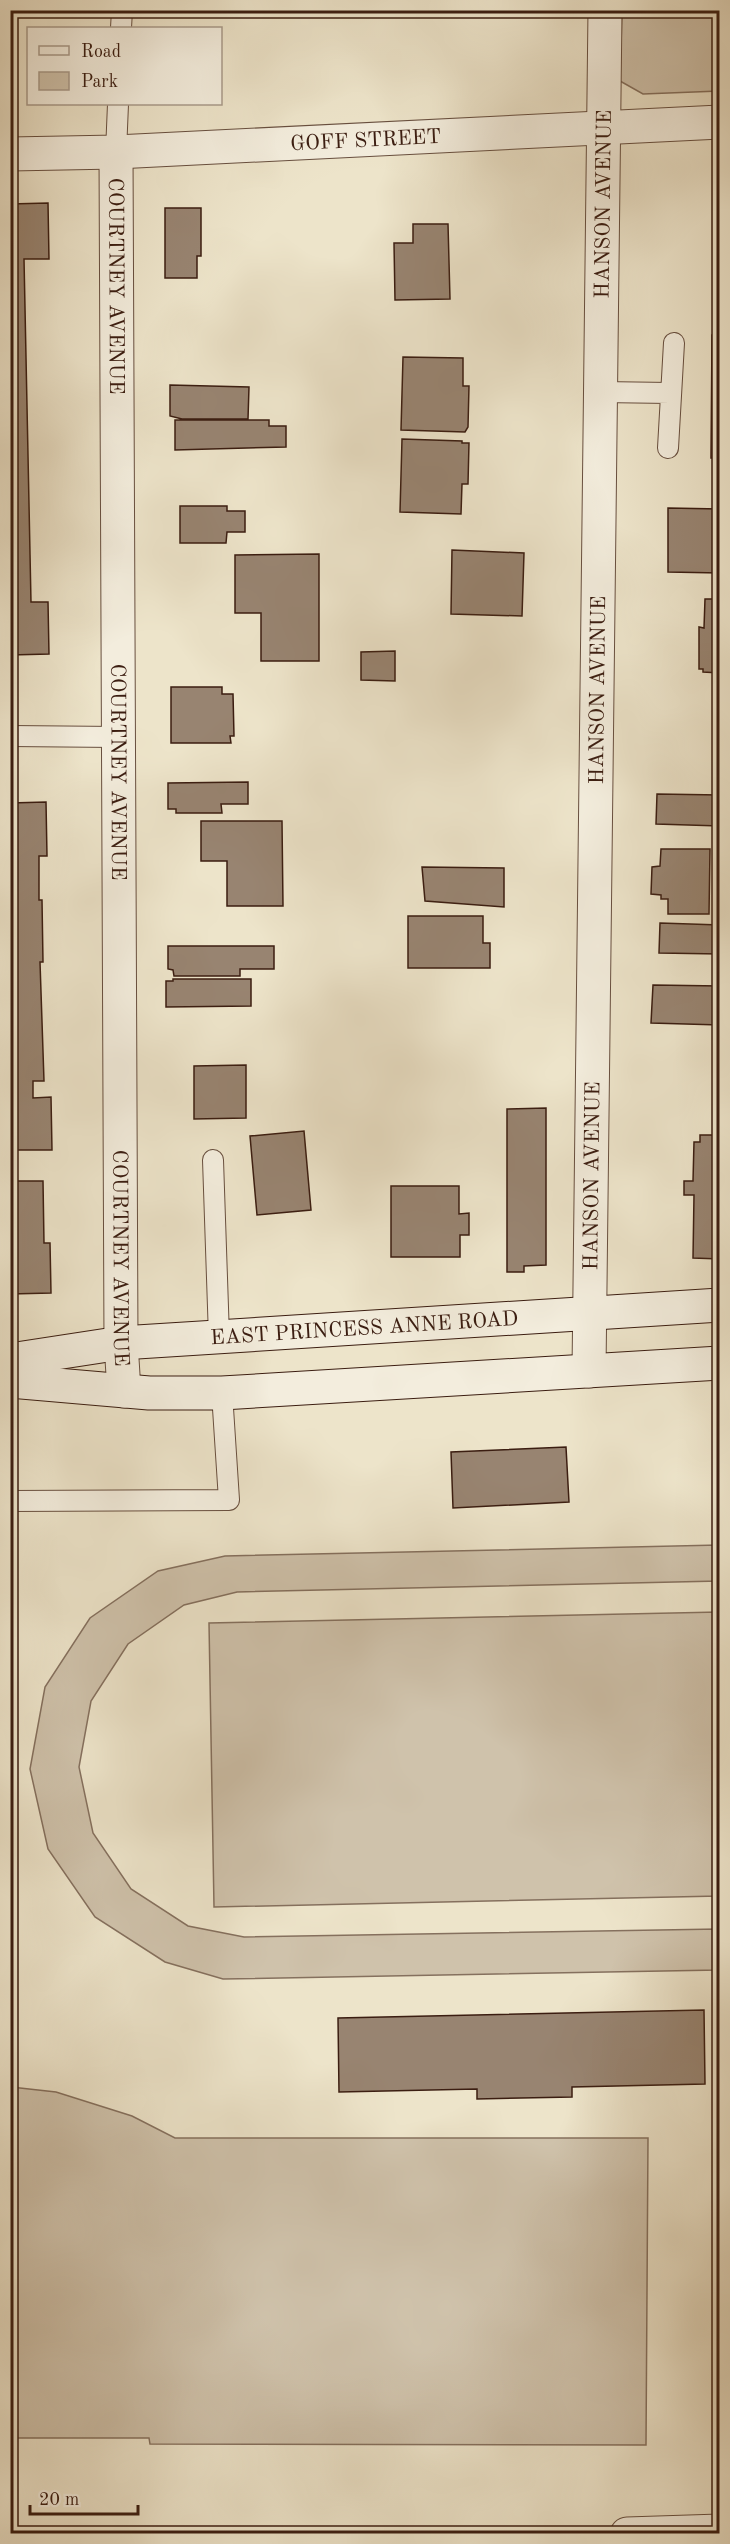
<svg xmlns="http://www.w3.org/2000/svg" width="730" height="2544" font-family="'Old Standard TT',serif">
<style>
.green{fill:#cfc2ab;stroke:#85705e;stroke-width:1.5}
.building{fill:#988471;stroke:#3b1d11;stroke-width:1.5}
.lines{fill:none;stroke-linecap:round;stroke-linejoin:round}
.lane-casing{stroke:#684f3f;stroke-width:22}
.street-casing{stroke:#684f3f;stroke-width:35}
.secondary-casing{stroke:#3b1d11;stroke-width:35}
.lane{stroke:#f3eddd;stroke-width:20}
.street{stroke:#f3eddd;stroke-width:33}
.secondary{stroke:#f3eddd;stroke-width:33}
.labels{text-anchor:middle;stroke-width:6;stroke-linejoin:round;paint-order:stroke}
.street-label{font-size:21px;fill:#3b1d11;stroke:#f3eddd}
</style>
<rect width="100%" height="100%" fill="#ede4ca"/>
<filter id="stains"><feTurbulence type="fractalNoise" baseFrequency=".00333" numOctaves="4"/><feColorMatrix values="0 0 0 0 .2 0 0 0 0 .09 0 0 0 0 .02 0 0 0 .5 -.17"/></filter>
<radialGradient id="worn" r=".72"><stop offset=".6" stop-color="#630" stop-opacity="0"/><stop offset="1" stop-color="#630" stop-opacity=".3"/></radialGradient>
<!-- green -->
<path class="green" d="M622,11h97v80l-76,3 -23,-13z
M719,1545v36l-482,11 -53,13 -56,39 -37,57 -12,66 14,66 38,56 57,37 56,11 475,-8v41l-496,9 -58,-17 -70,-45 -47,-68 -18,-80 15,-82 45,-69 68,-47 67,-15z
M719,1612v284l-505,11 -5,-284z
M11,2087l45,5 76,24 43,22h473l-2,307 -496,-1 -1,-6h-132l-7,-8z"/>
<!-- building -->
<path class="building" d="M48,203l1,56h-25l7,343h17l1,52 -39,1v-451z
M165,208h36v48h-4v22h-32z
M413,224h35l2,75 -55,1 -1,-57h19z
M712,335h8v123h-9z
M403,357l60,1v28h6l-1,41 -3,5 -64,-2z
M170,385l79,2 -1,32h-66l-12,-3z
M175,420h94v6h17v21l-111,3z
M402,439l60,2v2h7l-1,41h-6l-1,30 -61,-2z
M180,506h47v5h18v21h-18l-1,11h-46z
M668,508l52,1v64l-52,-1z
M452,550l72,3 -2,63 -71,-2z
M319,554v107h-58v-48h-26v-58z
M705,599h15v74l-17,-1v-3h-4v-42l5,1z
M395,651v30l-34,-1v-28z
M171,687h51v7h11l1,42h-4l1,7h-60z
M248,782v22h-27l1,9h-46v-4h-8v-26z
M657,794l63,1v31l-64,-2z
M46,802l1,54h-8v44h3l1,62h-3l4,119h-11v17l18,-1 1,53h-42v-347z
M201,821h81l1,85h-56v-45h-26z
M661,849h49l-1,65h-41v-15h-7v-4l-10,-1 1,-27 8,-1z
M422,867l82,1v39l-79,-6z
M408,916h75v27h7v25h-82z
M660,923l60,2v29l-61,-1z
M168,946h106v23h-34v7h-66l-1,-6 -5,-1z
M173,979h78v27l-85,1v-26h7z
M653,985l67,1v39l-69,-2z
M246,1065v53l-52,1v-53z
M546,1108v157l-22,1v6h-17v-163z
M304,1131l7,79 -54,5 -7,-79z
M700,1135h20v124l-27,-1 1,-63h-10v-14h9l1,-39h6z
M10,1181h33l1,62h6l1,50 -41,1z
M391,1186h68v28l10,-1v22h-9v22h-69z
M566,1447l3,55 -116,6 -2,-56z
M704,2010l1,74 -133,3v10l-95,2v-10l-138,3 -1,-74z"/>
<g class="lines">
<defs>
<path id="lane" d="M121,28l1,-18
M116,152l2,-48
M601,392l69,1
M668,448l6,-105
M10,736l107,1
M213,1160l6,177
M10,1501l219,-1 -7,-107"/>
<g id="street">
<path id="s1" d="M116,152l5,1191 3,48"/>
<path id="s2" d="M10,154l106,-2 604,-30"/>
<path id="s3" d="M589,1371l16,-1361"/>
<path d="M627,2534l93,-3"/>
</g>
<g id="secondary">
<path id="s4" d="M10,1360l111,-17 599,-38"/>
<path d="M10,1381l139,12h73l498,-30"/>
</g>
</defs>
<!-- lane casing -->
<use href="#lane" class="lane-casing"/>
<!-- street casing -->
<use href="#street" class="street-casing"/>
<!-- secondary casing -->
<use href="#secondary" class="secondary-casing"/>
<!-- lane -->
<use href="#lane" class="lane"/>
<!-- street -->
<use href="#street" class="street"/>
<!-- secondary -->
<use href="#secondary" class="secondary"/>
</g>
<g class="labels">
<!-- street labels -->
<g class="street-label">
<text dy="7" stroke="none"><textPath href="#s2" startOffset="356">GOFF STREET</textPath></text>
<text dy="7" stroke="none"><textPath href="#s3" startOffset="1167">HANSON AVENUE</textPath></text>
<text dy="7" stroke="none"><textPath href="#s1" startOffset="134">COURTNEY AVENUE</textPath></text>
<text dy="7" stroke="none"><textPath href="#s3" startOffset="681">HANSON AVENUE</textPath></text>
<text dy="7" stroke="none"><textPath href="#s1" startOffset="620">COURTNEY AVENUE</textPath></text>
<text dy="7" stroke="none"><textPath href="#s3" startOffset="195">HANSON AVENUE</textPath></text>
<text dy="7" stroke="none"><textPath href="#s1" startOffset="1106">COURTNEY AVENUE</textPath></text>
<text dy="7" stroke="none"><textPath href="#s4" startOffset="356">EAST PRINCESS ANNE ROAD</textPath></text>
</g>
</g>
<!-- margin -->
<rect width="730" height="2544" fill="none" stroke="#ede4ca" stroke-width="36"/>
<rect x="12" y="12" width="706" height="2520" fill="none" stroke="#3b1d11" stroke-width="3"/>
<rect x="18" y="18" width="694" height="2508" fill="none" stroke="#3b1d11" stroke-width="1.5"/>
<!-- legend -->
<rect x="27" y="27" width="195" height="78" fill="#f3eddd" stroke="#a99a8b" stroke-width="1.5"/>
<rect x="39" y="46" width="30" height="9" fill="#f3eddd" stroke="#a99a8b" stroke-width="1.5"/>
<text x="81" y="57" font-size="18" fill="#3b1d11">Road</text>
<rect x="39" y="72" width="30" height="18" fill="#cfc2ab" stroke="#a99a8b" stroke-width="1.5"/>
<text x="81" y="87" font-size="18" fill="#3b1d11">Park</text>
<!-- scale -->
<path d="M30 2505v9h108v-9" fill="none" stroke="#3b1d11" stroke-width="3"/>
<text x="39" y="2505" font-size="18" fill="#3b1d11" stroke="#f3eddd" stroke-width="4.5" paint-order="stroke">20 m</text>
<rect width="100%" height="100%" filter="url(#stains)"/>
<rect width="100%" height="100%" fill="url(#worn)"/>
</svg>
